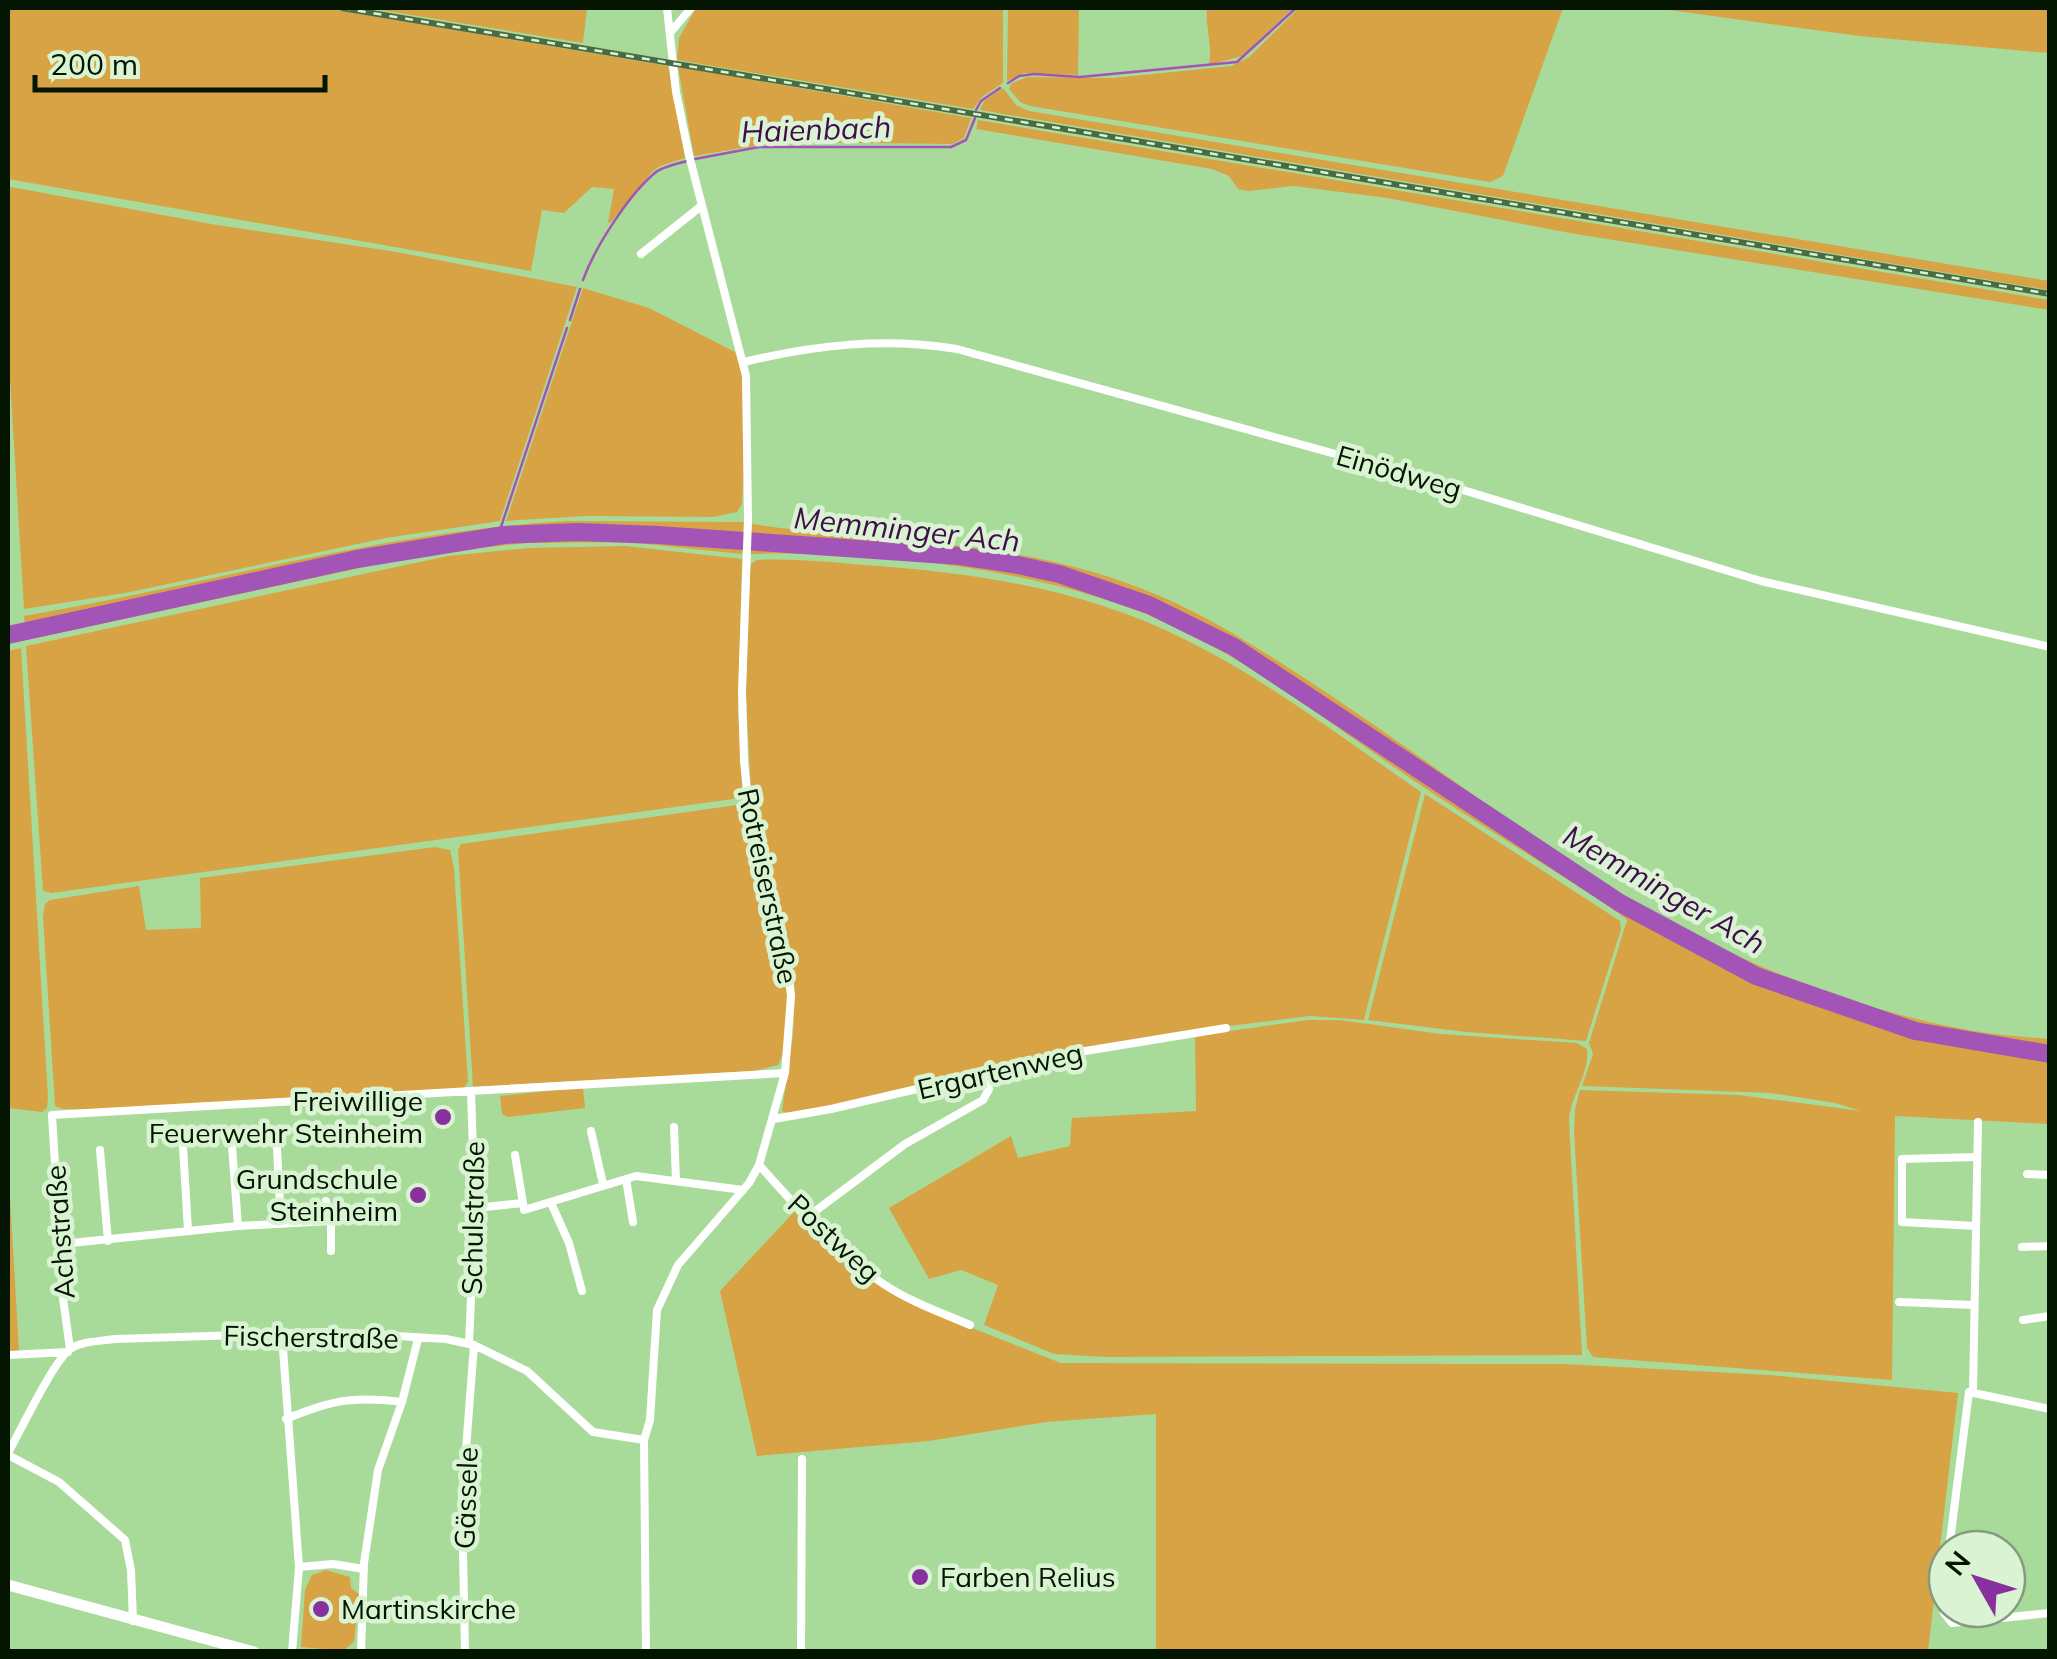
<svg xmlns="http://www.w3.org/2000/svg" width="2057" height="1659" font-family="Mulish,sans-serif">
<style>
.green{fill:#d8a344}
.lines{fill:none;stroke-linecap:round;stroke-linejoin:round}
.stream{stroke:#a355b7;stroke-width:2.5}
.river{stroke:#a355b7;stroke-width:18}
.street{stroke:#fff;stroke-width:8}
.secondary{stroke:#fff;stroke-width:11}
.rail-casing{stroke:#4a6a43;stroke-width:6}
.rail{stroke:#daf4d3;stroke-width:2.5;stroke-dasharray:8;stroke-linecap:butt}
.poi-dot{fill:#88319e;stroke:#daf4d3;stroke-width:4}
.labels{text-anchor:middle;stroke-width:9;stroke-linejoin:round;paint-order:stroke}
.street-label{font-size:28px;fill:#041601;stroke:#daf4d3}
.poi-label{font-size:28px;fill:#041601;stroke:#daf4d3;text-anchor:end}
.water-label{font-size:30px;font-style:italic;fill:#400d4c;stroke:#daf4d3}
</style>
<rect width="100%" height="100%" fill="#a8db9a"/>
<!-- green -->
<path class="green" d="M8,8h316l344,58 17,92 -25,8 -8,6 -41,50 -3,1 6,-34 -22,-2 -28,26 -22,-3 -11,61 -523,-92z
M368,8h219l-4,35z
M696,8h307v75l-21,14 -9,12 -296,-49 2,-22z
M1008,8h71l-1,67 -54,-2 -17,8z
M1207,8h86l-51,48 -33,9c4,-20 -4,-37 -2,-57z
M1299,8h264l-60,168 -13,6 -460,-76 -10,-4 -11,-13 3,-6 16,-6 85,1 119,-12 17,-9z
M1655,8h394v45l-190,-17z
M678,67l293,51 -7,20 -12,6 -174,-2 -84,14z
M1003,88l13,17 13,6 1020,170v9l-1069,-180 4,-9z
M978,120l1071,180v10l-479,-77 -183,-35 -93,-12 -46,5 -10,-2 -9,-13 -17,-7 -236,-40z
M11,187l206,38 180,27 180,35 -77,234 -114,17 -261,55 -101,16 -16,-263v-158z
M583,288l66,20 86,44c20,44 9,104 7,152l-5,8 -24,5 -128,-1 -79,5z
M567,521l177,1 -2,32 -115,-12 -100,1 -58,6 -86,14 -357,77 -2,-24c182,-31 359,-85 543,-95z
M752,524c143,21 271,13 408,72 60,26 115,63 170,99 90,60 176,126 268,184 113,73 243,129 376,152 25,4 51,6 75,8v85l-154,-8 -3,264 -299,-23 -6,-9 -13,-216 1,-23 5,-19 159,5 122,16 -26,-8 -64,-10 -189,-7 11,-32 -4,-11 38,-123 -10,-8c-69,-46 -141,-89 -210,-136 -84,-57 -167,-125 -263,-163 -117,-45 -269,-63 -394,-59z
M626,546l116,13 -4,155 5,78 -3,6 -688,95 -9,-2 -17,-245 422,-90 80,-8z
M757,560c40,-2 81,3 121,6 107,8 211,25 308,74 83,41 159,100 235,152l-57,228 -54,-4 -121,15 -356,75 -45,7 -6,-2 11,-77 2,-43 -5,-42 -25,-92 -14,-64 -5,-100 4,-120 1,-9z
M21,648l27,450 -1,10 -5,4 -34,-4v-457z
M1425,794l195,127 1,8 -35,112 -120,-9 -98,-12z
M737,805l8,3c15,62 64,200 33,257l-24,6 -281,16 -15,-237 3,-6z
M435,847l15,3 4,18 14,214 -4,6 -351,21h-50l-8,-3 -12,-189 2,-13 5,-4 89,-14 7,44 55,-2 -1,-50z
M1307,1020h33l101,14 136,9 10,6c3,25 -17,47 -18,72l13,234 -476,2 -52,-3 -70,-29 14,-40 -37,-15 -32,9 -40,-71 122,-72 7,22 52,-12 2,-28 124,-7 -1,-75z
M583,1087l2,21 -77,9 -6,-3 -2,-18z
M8,1162l11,189h-11z
M794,1212l66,60 94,49 107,42 503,1 206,11 188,18 -30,258h-772v-237l-110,8 -117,19 -172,15 -37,-165z
M326,1570l24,7 1,11 8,6 -5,48 -11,9 -42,-4 4,-57 7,-15z"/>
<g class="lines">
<!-- stream -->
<path class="stream" d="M1008,83l11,-7 15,-2 46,3 157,-15 59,-54
M976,110l5,-9 19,-13
M695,159l64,-12h192l15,-7 9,-22
M583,280c12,-33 46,-86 73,-108 9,-6 21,-8 31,-11
M570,320l10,-31
M498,536l69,-208"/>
<!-- river -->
<path class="river" d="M8,635l349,-76 147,-24 73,-3 81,3 302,21 53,8 46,10 90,31 85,42 386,256 136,73 159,55 135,23"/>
<!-- street -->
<path class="street" d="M670,33l21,-25
M641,254l59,-47
M744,362c71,-17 140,-25 213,-13l483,134 321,98 289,66
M774,1119l57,-10 236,-55 159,-26
M674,1127l2,54
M276,1130l5,94
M591,1131l12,53
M232,1146l6,80
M183,1147l5,83
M100,1150l8,91
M515,1155l8,48
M759,1165c39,43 77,88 126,120 26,17 57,28 85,40
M2027,1174l23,1
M626,1179l7,43
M326,1201l5,20v30
M551,1203l18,40 13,48
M475,1208l48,-5 1,7 112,-34 107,14
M806,1218l99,-74 78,-44 6,-11 -4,-16
M1976,1226l-74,-4v-63l74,-2
M61,1244l177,-18 93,-5
M2022,1247l28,-1
M1899,1302l75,3
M2023,1320l27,-4
M282,1335l17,232 -7,85
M469,1344l6,-136 -4,-116
M70,1349l-7,-51 -11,-183 733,-42
M8,1355l60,-3
M1973,1393l5,-271
M286,1419c46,-19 66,-23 116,-17
M8,1453c13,-23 44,-89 61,-103 11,-9 32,-9 46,-11l216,-7 115,7 28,6 53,26 66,61 51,8
M8,1455l51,27 66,58 6,30 2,51
M1949,1549l20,-157 81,17
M299,1567l34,-3 31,5
M1947,1582l-3,31 8,10 98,-10
M361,1652l3,-89 14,-93 24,-68 16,-63
M465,1652l-3,-151 12,-156
M646,1652l-2,-212 6,-20 7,-110 21,-45 71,-82 10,-18 26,-92 6,-77 -6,-49 -37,-146 -4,-40 -2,-70 6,-171 -2,-144 -57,-221 -13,-63 -9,-84
M801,1652l1,-193"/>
<!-- secondary -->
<path class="secondary" d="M8,1585l246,67"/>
<defs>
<path id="rail" d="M342,8l1708,286"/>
</defs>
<!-- rail casing -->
<use href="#rail" class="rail-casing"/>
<!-- rail -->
<use href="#rail" class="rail"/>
</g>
<!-- markers -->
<g class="poi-dot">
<circle cx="443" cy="1117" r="10"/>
<circle cx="418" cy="1195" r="10"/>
<circle cx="920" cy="1577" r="10"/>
<circle cx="321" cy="1609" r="10"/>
</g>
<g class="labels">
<!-- street labels -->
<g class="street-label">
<text transform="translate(1399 472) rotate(16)" y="10">Einödweg</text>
<text transform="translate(768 886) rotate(78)" y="10">Rotreiserstraße</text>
<text transform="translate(1000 1071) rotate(-13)" y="10">Ergartenweg</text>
<text transform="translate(473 1218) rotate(-89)" y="10">Schulstraße</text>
<text transform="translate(60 1232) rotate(-94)" y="10">Achstraße</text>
<text transform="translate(834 1238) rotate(43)" y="10">Postweg</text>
<text transform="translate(311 1337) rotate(1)" y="10">Fischerstraße</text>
<text transform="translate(466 1498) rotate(-88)" y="10">Gässele</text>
</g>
<!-- poi labels -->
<g class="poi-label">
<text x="423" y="1111">Freiwillige<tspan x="423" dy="32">Feuerwehr Steinheim</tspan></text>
<text x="398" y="1189">Grundschule<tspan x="398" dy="32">Steinheim</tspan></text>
<text x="940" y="1587" text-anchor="start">Farben Relius</text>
<text x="341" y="1619" text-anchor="start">Martinskirche</text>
</g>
<!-- water labels -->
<g class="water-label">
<text transform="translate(816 130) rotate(-2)" y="10">Haienbach</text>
<text transform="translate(907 530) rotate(6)" y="10">Memminger Ach</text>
<text transform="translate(1664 890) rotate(30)" y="10">Memminger Ach</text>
</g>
</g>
<!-- border -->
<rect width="2057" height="1659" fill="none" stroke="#041601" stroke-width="20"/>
<!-- north arrow -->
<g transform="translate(1977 1579) rotate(309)"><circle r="48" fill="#daf4d3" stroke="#849b7f" stroke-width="2.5"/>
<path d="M0-8L18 38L0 25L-18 38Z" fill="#88319e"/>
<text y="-15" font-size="28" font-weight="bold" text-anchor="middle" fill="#041601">N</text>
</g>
<!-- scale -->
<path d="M35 75v15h290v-15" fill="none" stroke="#041601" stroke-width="5"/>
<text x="50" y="75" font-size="30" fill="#041601" stroke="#daf4d3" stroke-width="8" paint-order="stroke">200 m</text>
</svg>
